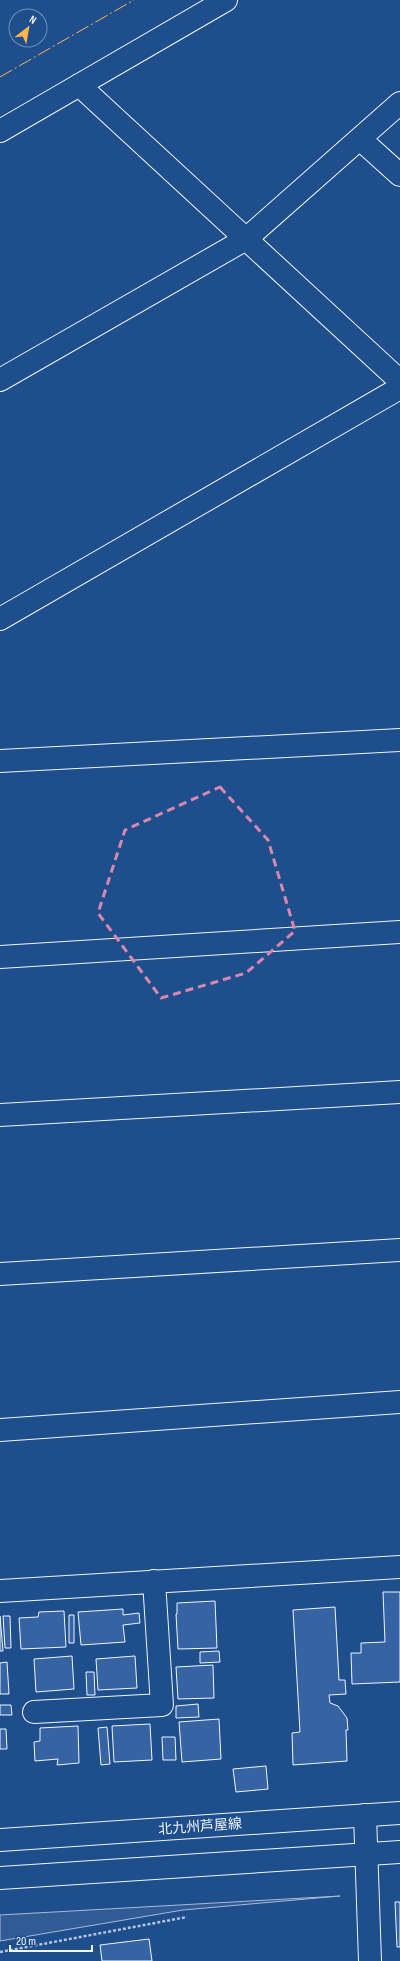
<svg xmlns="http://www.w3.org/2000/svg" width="400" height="1961" font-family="'Sofia Sans Condensed','Noto Sans JP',sans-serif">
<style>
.built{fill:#305b95;stroke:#a8bbd7}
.building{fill:#3563a3;stroke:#f2f6ff}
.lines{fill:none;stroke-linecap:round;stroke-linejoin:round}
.minor-casing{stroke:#f2f6ff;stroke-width:24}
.primary-casing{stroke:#f2f6ff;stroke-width:24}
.path{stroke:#b3c4dc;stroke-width:2.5;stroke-dasharray:3 2;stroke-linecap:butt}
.minor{stroke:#1f4e8c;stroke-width:22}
.primary{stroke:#1f4e8c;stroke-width:22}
.power{stroke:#ffb74d;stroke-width:1;stroke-dasharray:14 3 2 3;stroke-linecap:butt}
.marked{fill:none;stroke:#da87ad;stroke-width:3;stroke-dasharray:8 5;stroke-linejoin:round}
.labels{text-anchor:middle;stroke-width:3;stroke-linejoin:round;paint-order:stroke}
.street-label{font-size:14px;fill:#f2f6ff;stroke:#1f4e8c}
</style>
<rect width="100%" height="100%" fill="#1f4e8c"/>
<!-- built -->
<path class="built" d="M340,1896l-157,14 -183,31v-26z"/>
<!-- building -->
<path class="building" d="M383,1592h17v90l-48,2 -1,-31h10v-10l24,-1z
M215,1601l2,47 -39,1 -2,-35h1v-11z
M335,1607l4,73h6l1,14 -17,1 1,8 8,3 9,12 1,12h-2l1,31 -54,4 -1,-32 8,-1 -7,-122z
M123,1609v6l16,-2 1,10 -17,2 2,17 -44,3 -3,-33z
M64,1611l2,36 -45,2 -2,-31 19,-1 1,-5z
M69,1615h5v28h-5z
M0,1616l3,35h-3z
M3,1616h7l1,32h-6z
M219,1651l1,11 -20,1v-11z
M72,1656l2,33 -38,3 -2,-33z
M135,1656l2,32 -39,2 -2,-31z
M7,1662l2,32h-9v-31z
M213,1665l1,33 -36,1 -2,-32z
M86,1672h8l1,23h-8z
M198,1704l1,13 -23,1v-12z
M0,1705h11l1,10h-12z
M219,1719l2,40 -39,3 -3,-40z
M150,1724l2,36 -38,2 -2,-36z
M78,1726l1,37 -22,2 1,-6 -23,2 -1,-19 6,-1v-13z
M107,1727l3,37 -9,1 -3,-37z
M0,1729h6l1,20h-7z
M162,1737h13l1,23h-13z
M266,1766l2,23 -32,3 -3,-23z
M395,1902h5v45h-3z
M149,1939l3,22h-50l-2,-16z"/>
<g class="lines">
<defs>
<path id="minor" d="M79,85l321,296
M0,131l226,-131
M360,139l40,36
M0,380l246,-141 154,-136
M0,619l400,-231
M0,761l400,-21
M0,957l400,-25
M0,1115l400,-23
M0,1274l400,-24
M0,1430l400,-28
M0,1591l400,-24
M34,1712l128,-7 -8,-124
M365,1815l5,146"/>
<path id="primary" d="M0,1840l400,-27
M0,1878l400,-26"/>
</defs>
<!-- minor casing -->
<use href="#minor" class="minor-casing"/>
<!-- primary casing -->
<use href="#primary" class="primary-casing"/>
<!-- path -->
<path class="path" d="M0,1952l187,-35"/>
<!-- minor -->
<use href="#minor" class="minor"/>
<!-- primary -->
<use href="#primary" class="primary"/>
<!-- power -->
<path class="power" d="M0,77l134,-77"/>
</g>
<!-- marked area -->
<path class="marked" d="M220,787l48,53 27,91 -49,42 -85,25 -63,-85 27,-83z"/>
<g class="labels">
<!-- street labels -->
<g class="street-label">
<text transform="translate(200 1826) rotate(-4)" y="5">北九州芦屋線</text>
</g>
</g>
<!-- north arrow -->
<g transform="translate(28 28) rotate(31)"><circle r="19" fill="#1f4e8c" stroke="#7391ba"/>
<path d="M0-3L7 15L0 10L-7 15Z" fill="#ffb74d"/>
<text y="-6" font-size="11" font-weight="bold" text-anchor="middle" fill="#f2f6ff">N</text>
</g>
<!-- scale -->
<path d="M10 1945v6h82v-6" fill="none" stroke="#f2f6ff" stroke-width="2"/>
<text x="16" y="1945" font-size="12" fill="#f2f6ff" stroke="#1f4e8c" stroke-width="3" paint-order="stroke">20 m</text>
</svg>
